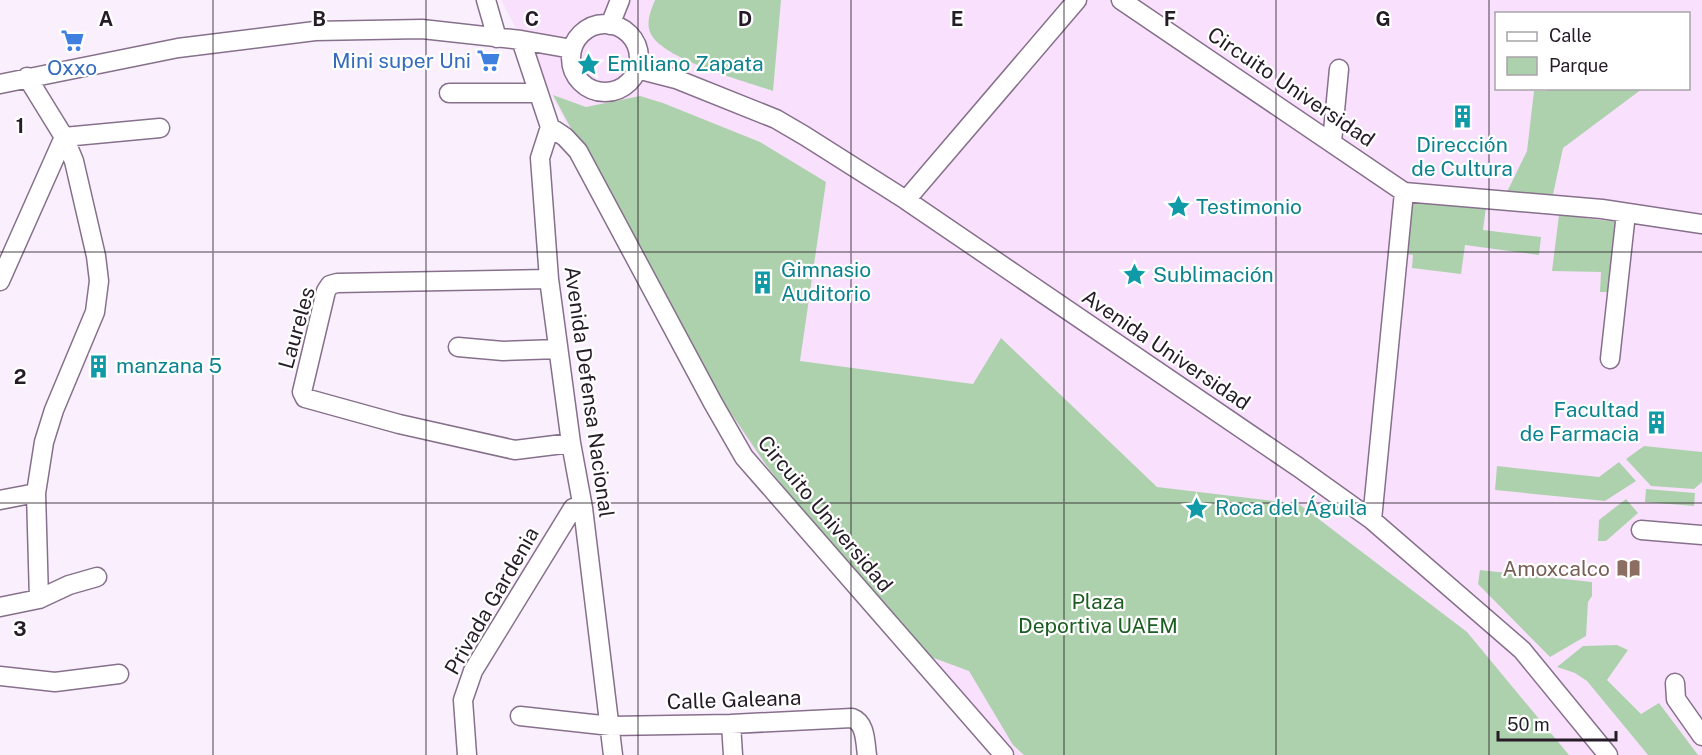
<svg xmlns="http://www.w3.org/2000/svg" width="1702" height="755" font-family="'Public Sans',sans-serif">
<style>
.built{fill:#f9e1fe;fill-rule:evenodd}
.green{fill:#aed1ad}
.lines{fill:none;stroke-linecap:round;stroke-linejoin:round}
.minor-casing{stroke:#86708b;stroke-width:21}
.minor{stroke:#fff;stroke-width:18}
.grid{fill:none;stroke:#251c27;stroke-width:1.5;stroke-opacity:0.55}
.labels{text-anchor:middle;stroke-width:4.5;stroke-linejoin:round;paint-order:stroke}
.shop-label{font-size:21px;fill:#366cbe;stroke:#fff;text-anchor:end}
.culture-label{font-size:21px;fill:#0d838f;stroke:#fff;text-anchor:start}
.street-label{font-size:21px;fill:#251c27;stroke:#fff}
.education-label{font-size:21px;fill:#785e54;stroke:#fff;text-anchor:end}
.park-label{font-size:21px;fill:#1c5e22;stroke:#fff}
.grid-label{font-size:20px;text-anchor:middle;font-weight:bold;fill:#251c27;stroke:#fff;stroke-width:4.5;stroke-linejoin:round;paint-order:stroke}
</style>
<rect width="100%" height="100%" fill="#faf0fd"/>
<!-- built -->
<path class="built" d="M501,0h1201v755h-691l-254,-289 -191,-342zM1496,14h192v74h-192z"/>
<!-- green -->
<path class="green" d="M655,0h126l-8,91c-28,-10 -113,-32 -123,-59 -4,-11 1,-22 5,-32z
M1548,88l94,1 -79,59 -11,51 -46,-5 21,-43 7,-60h13z
M553,95l33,12 54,-11 23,7 97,39 66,40 -26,179 173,23 28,-46 156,149 142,17 168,128 102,123h-545l-11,-10 -44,-74 -49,-18 -84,-100 -70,-88 -67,-99z
M1409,197l77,10 -3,23 58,7 -2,18 -74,-10 -4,29 -49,-6 1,-13 -11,-2z
M1559,215l59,7 -9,70h-9l1,-20 -49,-1z
M1644,446l58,6v30l-8,7 -43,-3 -25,-27z
M1619,462l17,19 -31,20 -110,-11 2,-24 102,11z
M1646,489l49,4 -1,13 -49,-4z
M1626,499l12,14 -32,28h-8l1,-21z
M1480,570l112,12v14l-4,6 -2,34 -36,21 -72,-73z
M1617,645l11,5 -21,30 34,34 18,-11 39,52h-50l-61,-74 -12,-8 -18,-6 26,-21z"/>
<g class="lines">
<defs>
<path id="minor" d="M486,0l11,38
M1121,0l283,192 198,17 100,15
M571 58a34 34 0 1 1 68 0a34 34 0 1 1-68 0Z
M610,25l10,-25
M521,40l29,87 -10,31 9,121 22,164 12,65 30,247
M637,69l39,10 100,40 29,17 101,64 392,267 74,53 150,130 86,105
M27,77l37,60 10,24 22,95 3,25 -4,31 -41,98 -10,32 -8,51 3,106
M0,84l178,-36 137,-17 107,-2 99,11 51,9
M449,93h88
M550,127l15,10 13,14 135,252 31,54 260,298
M1332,142l7,-73
M906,200l171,-200
M549,279l-212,4 -7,2 -4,6 -24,101 3,6 94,26 116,26 56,-7
M0,281l64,-144 96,-9
M458,347l45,4 55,-2
M1610,359l16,-146
M0,500l36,-7
M1372,520l32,-328
M1641,530l61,5
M0,607l39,-8 30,-14 28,-8
M0,676l55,6 64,-8
M1675,683l1,16 26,37
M520,716l91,10 120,-2 121,-6c14,5 13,24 15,37
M731,724l2,31
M467,755l-4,-55 10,-29 100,-163"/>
</defs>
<!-- minor casing -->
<use href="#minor" class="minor-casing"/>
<!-- minor -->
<use href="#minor" class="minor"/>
</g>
<!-- grid -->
<path class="grid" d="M213,0v755M426,0v755M638,0v755M851,0v755M1064,0v755M1276,0v755M1489,0v755M0,252h1702M0,503h1702"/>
<!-- icons -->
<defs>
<symbol id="supermarket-bare" viewBox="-9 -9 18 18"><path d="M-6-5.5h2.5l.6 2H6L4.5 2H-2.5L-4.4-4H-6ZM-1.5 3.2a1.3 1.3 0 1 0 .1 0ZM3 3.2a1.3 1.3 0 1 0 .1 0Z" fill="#3f7fe0" stroke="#fff" stroke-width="2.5" paint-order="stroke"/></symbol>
<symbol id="sight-bare" viewBox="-9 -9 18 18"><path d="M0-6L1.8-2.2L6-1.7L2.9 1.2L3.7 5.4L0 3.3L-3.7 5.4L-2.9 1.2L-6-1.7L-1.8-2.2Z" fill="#0f9aa8" stroke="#fff" stroke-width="2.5" paint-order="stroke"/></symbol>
<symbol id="building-bare" viewBox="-9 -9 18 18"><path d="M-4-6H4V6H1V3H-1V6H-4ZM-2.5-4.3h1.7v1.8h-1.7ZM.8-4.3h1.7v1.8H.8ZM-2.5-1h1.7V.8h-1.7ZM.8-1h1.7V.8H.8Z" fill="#0f9aa8" stroke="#fff" stroke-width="2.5" paint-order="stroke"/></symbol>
<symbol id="library-bare" viewBox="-9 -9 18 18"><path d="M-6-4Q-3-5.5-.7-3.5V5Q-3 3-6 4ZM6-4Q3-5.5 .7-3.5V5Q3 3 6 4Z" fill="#8d6e63" stroke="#fff" stroke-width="2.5" paint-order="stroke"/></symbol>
</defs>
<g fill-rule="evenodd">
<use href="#supermarket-bare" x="56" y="24" width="33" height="33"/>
<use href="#supermarket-bare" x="472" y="44" width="33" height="33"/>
<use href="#sight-bare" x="572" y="48" width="33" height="33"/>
<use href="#building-bare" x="1446" y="100" width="33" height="33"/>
<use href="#sight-bare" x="1162" y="190" width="33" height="33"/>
<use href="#sight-bare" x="1118" y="258" width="33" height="33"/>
<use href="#building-bare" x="746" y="266" width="33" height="33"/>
<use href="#building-bare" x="82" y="350" width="33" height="33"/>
<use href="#building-bare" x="1640" y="406" width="33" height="33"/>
<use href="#sight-bare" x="1180" y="492" width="33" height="33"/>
<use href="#library-bare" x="1612" y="552" width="33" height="33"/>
</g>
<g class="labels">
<!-- shop labels -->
<g class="shop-label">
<text x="471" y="68">Mini super Uni</text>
<text x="72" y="75" text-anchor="middle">Oxxo</text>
</g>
<!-- culture labels -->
<g class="culture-label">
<text x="607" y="71">Emiliano Zapata</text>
<text x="1462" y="152" text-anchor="middle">Dirección<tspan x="1462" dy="24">de Cultura</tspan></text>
<text x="1196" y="214">Testimonio</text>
<text x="781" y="277">Gimnasio<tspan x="781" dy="24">Auditorio</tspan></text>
<text x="1153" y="282">Sublimación</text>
<text x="116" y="373">manzana 5</text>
<text x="1639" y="417" text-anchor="end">Facultad<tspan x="1639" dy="24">de Farmacia</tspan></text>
<text x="1215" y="515">Roca del Águila</text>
</g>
<!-- street labels -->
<g class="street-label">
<text transform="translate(1291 87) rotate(34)" y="7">Circuito Universidad</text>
<text transform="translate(297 328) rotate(-74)" y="7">Laureles</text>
<text transform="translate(1166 350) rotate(34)" y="7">Avenida Universidad</text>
<text transform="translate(589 392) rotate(82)" y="7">Avenida Defensa Nacional</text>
<text transform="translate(825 514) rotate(50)" y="7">Circuito Universidad</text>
<text transform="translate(492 601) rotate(-60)" y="7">Privada Gardenia</text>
<text transform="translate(734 700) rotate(-2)" y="7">Calle Galeana</text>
</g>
<!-- education labels -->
<g class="education-label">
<text x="1610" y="576">Amoxcalco</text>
</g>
<!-- park labels -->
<g class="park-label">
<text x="1098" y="609">Plaza<tspan x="1098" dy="24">Deportiva UAEM</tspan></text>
</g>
</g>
<g class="grid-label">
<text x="106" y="26">A</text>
<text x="319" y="26">B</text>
<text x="532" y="26">C</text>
<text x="745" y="26">D</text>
<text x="957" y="26">E</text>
<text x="1170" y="26">F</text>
<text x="1383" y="26">G</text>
<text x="20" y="133">1</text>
<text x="20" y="384">2</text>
<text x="20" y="636">3</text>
</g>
<!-- legend -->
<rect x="1495" y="12" width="195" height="78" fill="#ffffff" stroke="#a8a4a9" stroke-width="1.5"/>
<rect x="1507" y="32" width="30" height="9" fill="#ffffff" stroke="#a8a4a9" stroke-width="1.5"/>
<text x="1549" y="42" font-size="18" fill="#251c27">Calle</text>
<rect x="1507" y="57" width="30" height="18" fill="#aed1ad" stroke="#a8a4a9" stroke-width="1.5"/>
<text x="1549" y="72" font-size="18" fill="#251c27">Parque</text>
<!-- scale -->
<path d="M1498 731v9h118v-9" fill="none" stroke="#251c27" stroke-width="3"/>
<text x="1507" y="731" font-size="18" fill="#251c27" stroke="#ffffff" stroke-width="4.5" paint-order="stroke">50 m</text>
</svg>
